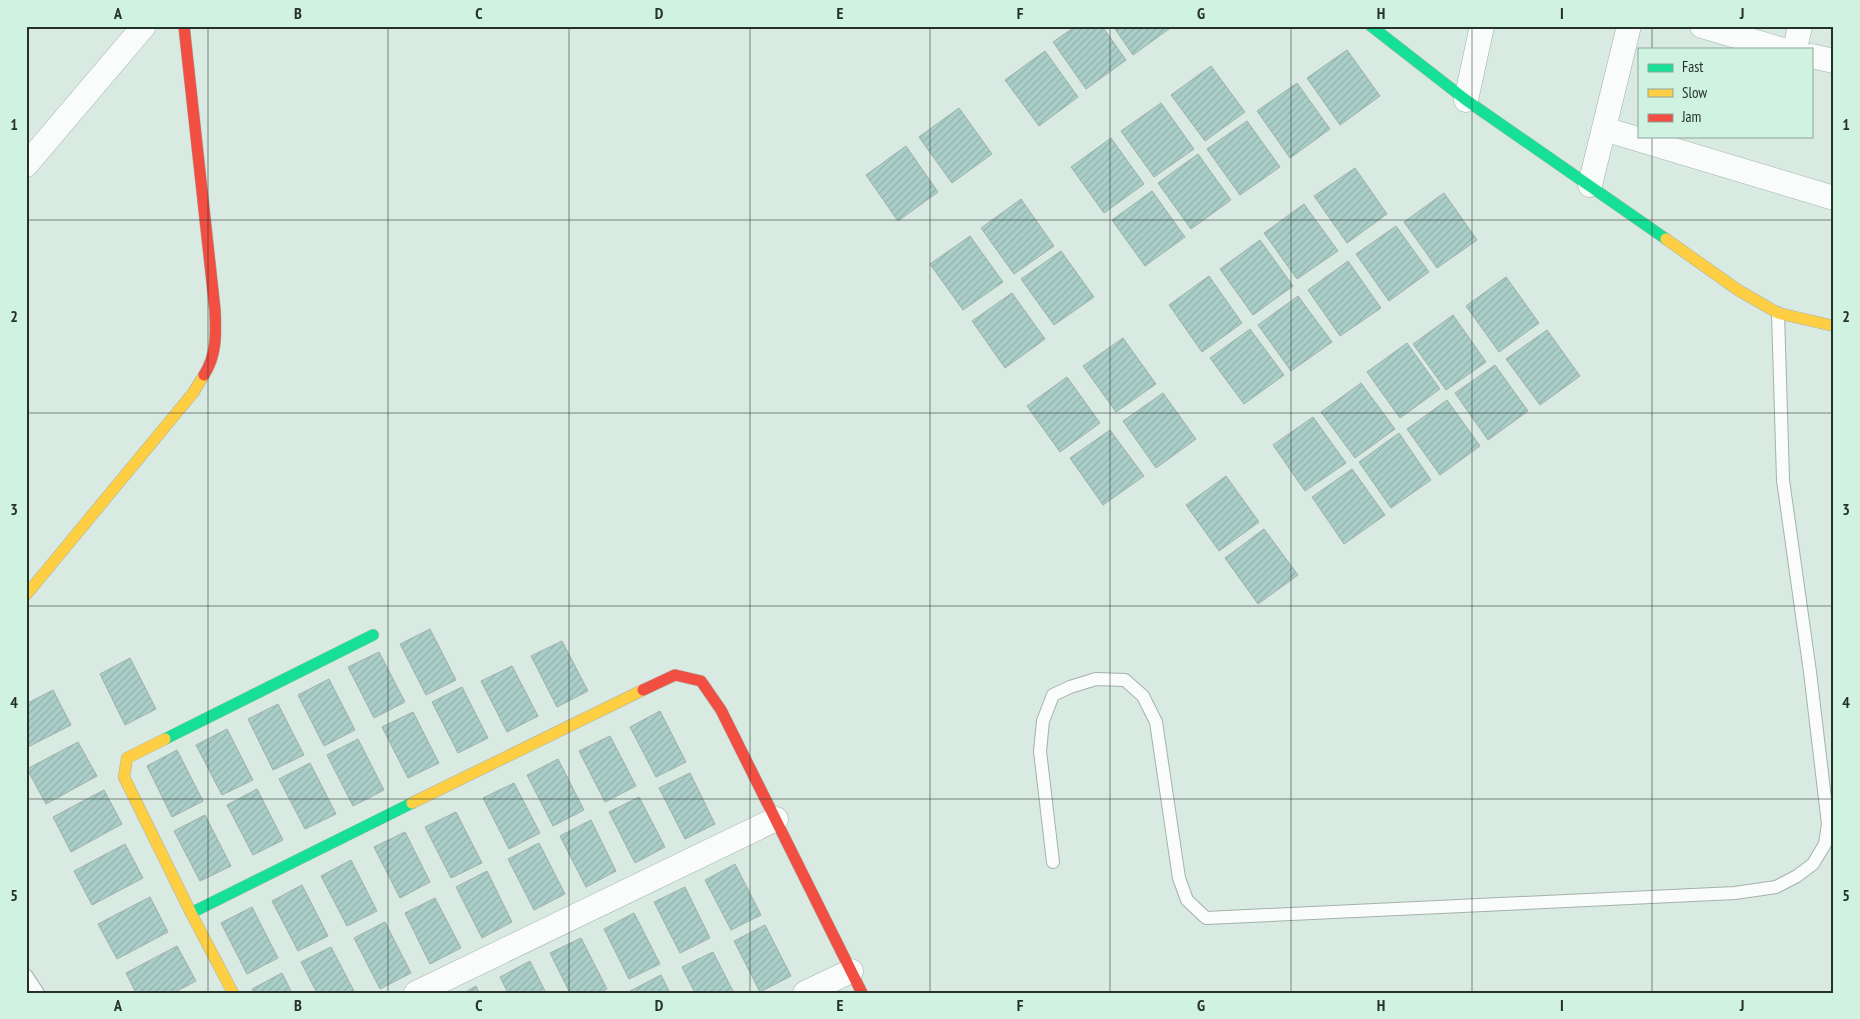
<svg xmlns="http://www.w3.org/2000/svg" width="1860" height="1019" font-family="'PT Sans Narrow',sans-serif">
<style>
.building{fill:url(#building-hatch);stroke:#a1b0ab}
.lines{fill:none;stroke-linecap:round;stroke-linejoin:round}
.lane-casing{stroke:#a4b2ab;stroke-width:14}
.street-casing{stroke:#a4b2ab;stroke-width:25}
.fast-casing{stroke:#a4b2ab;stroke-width:12}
.slow-casing{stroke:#a4b2ab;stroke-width:12}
.jam-casing{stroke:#a4b2ab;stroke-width:12}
.lane{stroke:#f9fcfa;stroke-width:12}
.street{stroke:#f9fcfa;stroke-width:24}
.fast{stroke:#16e098;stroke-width:11}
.slow{stroke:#ffcf43;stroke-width:11}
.jam{stroke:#f24e42;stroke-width:11}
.grid{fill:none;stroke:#25322c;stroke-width:1;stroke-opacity:0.55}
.neatline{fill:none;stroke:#25322c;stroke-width:2}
.grid-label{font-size:16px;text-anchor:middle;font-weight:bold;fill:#25322c}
</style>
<defs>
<pattern id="building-hatch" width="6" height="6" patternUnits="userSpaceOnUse" patternTransform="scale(1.25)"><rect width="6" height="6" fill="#aacec8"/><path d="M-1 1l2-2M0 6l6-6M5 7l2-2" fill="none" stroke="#92b1ac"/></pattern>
</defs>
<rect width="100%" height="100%" fill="#d8eae1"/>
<!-- building -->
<path class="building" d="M1076,26h26l24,34 -40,29 -33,-47z
M1113,26h60l-40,29z
M1347,50l33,46 -40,29 -33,-47z
M1045,51l33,46 -39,29 -34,-46z
M1211,66l34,46 -40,29 -34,-46z
M1297,83l33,46 -40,29 -33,-47z
M1161,103l33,46 -40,28 -33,-46z
M959,108l33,46 -40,29 -33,-46z
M1247,121l33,46 -40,28 -33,-46z
M1111,138l33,46 -40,29 -33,-46z
M906,146l32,46 -40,29 -32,-46z
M1198,154l33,46 -40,29 -33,-46z
M1355,168l32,46 -40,29 -33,-47z
M1152,191l33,46 -40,29 -33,-46z
M1444,193l33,47 -40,28 -33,-46z
M1021,199l33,47 -40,28 -33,-46z
M1304,204l34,47 -41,28 -33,-46z
M1396,226l33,46 -40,29 -33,-47z
M970,236l33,46 -40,28 -33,-46z
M1260,240l33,46 -40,29 -33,-46z
M1061,251l33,46 -40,28 -33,-46z
M1348,261l33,47 -41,28 -32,-46z
M1209,276l33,47 -40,29 -33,-47z
M1506,277l33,46 -40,29 -33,-46z
M1012,293l33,46 -40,29 -33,-47z
M1298,296l34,46 -41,29 -33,-46z
M1453,315l33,47 -40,28 -33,-46z
M1250,329l34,46 -40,29 -34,-46z
M1547,330l33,46 -40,29 -34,-46z
M1123,338l33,46 -40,28 -33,-46z
M1407,343l33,46 -40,29 -33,-46z
M1495,365l33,46 -40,29 -33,-47z
M1067,377l33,46 -40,29 -33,-46z
M1361,383l34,46 -40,29 -34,-46z
M1163,393l33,46 -40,29 -33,-47z
M1447,400l33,46 -40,29 -33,-46z
M1313,417l33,46 -41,28 -32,-46z
M1110,430l34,46 -41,29 -33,-47z
M1399,433l32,47 -40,28 -32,-46z
M1352,469l33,46 -41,29 -32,-47z
M1226,476l33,46 -40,29 -33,-46z
M1264,529l34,46 -40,29 -33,-46z
M430,629l26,51 -30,15 -26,-51z
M562,641l26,50 -31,16 -26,-51z
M379,652l26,50 -31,16 -26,-51z
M130,658l26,51 -31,16 -25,-51z
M512,666l26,50 -31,16 -26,-51z
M329,679l26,51 -31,16 -26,-51z
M462,687l26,51 -30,15 -26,-51z
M53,690l18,35 -45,23v-44z
M278,704l26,51 -31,15 -25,-51z
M660,711l26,51 -30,15 -26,-50z
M413,712l26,51 -31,15 -26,-51z
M227,729l26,51 -31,15 -26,-50z
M610,736l26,50 -31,16 -26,-51z
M358,739l26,51 -31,16 -26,-51z
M78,742l19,34 -51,28 -19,-35z
M177,750l26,51 -31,16 -25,-51z
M558,759l26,51 -31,16 -26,-51z
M310,763l26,51 -31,15 -26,-50z
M690,773l25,51 -30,15 -26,-51z
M514,783l26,50 -31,16 -26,-51z
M257,789l26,51 -30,15 -26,-50z
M104,790l18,34 -51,28 -18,-35z
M639,797l26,50 -30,16 -26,-51z
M456,812l26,51 -31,15 -26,-51z
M205,815l26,51 -31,15 -26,-50z
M591,820l25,51 -30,16 -26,-51z
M405,832l25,50 -30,16 -26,-51z
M539,843l26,51 -31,16 -26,-51z
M125,844l18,34 -51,27 -18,-34z
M351,860l26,51 -30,15 -26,-50z
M735,864l26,51 -30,15 -26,-50z
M487,871l25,51 -30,16 -26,-51z
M302,885l26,51 -30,15 -26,-50z
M685,887l25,51 -30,15 -26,-51z
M150,897l18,35 -51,27 -19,-35z
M435,898l26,50 -31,16 -25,-51z
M252,907l26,51 -31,16 -26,-51z
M634,913l26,51 -31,15 -25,-50z
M385,922l26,51 -31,16 -26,-51z
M765,925l26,51 -31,16 -26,-51z
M581,938l26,51 -9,4h-28l-20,-40z
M177,946l19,35 -23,12h-37l-10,-20z
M331,947l24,46h-38l-16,-31z
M713,952l21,41h-39l-13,-26z
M530,961l16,32h-38l-8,-16z
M282,973l10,20h-38l-2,-4z
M661,975l9,18h-39l-1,-2z
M476,986l3,7h-15z"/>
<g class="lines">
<defs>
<path id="lane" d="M1053,862l-13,-111 3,-30 10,-26 17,-8 26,-8 29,1 18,16 13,26 23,156 8,22 19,18 529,-25 41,-6 21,-11 16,-12 12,-20 3,-20 -18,-152 -27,-192 -5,-167
M26,975l12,18"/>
<path id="street" d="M1702,26l78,23
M1795,49l5,-23
M1811,56l23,5
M1466,100l16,-74
M1604,129l230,69
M26,165l118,-139
M1590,185l39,-159
M416,993l360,-174
M805,993l46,-22"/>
<path id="fast" d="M1371,26l95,74 200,139
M165,739l208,-104
M191,913l221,-110"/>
<path id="slow" d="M1666,239l72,51 40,23 56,13
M26,595l167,-202 11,-18
M165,739l-38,19 -3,19 67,136 42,80
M412,803l231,-113"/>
<path id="jam" d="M184,26l31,284c1,23 2,45 -11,65
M643,690l32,-15 26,6 20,29 141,283"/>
</defs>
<!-- lane casing -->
<use href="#lane" class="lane-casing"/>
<!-- street casing -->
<use href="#street" class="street-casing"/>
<!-- fast casing -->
<use href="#fast" class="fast-casing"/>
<!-- slow casing -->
<use href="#slow" class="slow-casing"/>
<!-- jam casing -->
<use href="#jam" class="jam-casing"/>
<!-- lane -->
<use href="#lane" class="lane"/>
<!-- street -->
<use href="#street" class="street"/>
<!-- fast -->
<use href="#fast" class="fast"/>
<!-- slow -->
<use href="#slow" class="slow"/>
<!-- jam -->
<use href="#jam" class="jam"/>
</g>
<!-- grid -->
<path class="grid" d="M208,26v967M388,26v967M569,26v967M750,26v967M930,26v967M1110,26v967M1291,26v967M1472,26v967M1652,26v23M1652,136v857M26,220h1808M26,413h1808M26,606h1808M26,799h1808"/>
<!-- border -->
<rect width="1860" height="1019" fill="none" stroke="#d0f2e1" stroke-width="55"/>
<!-- legend -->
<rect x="1638" y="48" width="175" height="90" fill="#d0f2e1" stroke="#8ca599"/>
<rect x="1648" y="64" width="25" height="8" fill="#16e098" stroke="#8ca599"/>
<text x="1682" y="72" font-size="15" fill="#25322c">Fast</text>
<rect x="1648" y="89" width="25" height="8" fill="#ffcf43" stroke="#8ca599"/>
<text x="1682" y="98" font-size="15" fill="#25322c">Slow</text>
<rect x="1648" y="114" width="25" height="8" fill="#f24e42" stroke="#8ca599"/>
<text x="1682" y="122" font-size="15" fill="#25322c">Jam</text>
<rect x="28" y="28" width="1804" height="964" class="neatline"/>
<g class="grid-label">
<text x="118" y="19">A</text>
<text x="298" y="19">B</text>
<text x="479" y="19">C</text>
<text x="659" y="19">D</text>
<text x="840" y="19">E</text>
<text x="1020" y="19">F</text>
<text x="1201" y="19">G</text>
<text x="1381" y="19">H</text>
<text x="1562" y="19">I</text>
<text x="1742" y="19">J</text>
<text x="14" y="130">1</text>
<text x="1846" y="130">1</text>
<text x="14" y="322">2</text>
<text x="1846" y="322">2</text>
<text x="14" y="515">3</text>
<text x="1846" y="515">3</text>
<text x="14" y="708">4</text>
<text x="1846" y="708">4</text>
<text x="14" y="901">5</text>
<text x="1846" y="901">5</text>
<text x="118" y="1011">A</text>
<text x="298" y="1011">B</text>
<text x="479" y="1011">C</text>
<text x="659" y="1011">D</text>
<text x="840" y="1011">E</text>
<text x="1020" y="1011">F</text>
<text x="1201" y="1011">G</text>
<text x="1381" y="1011">H</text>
<text x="1562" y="1011">I</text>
<text x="1742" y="1011">J</text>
</g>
</svg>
